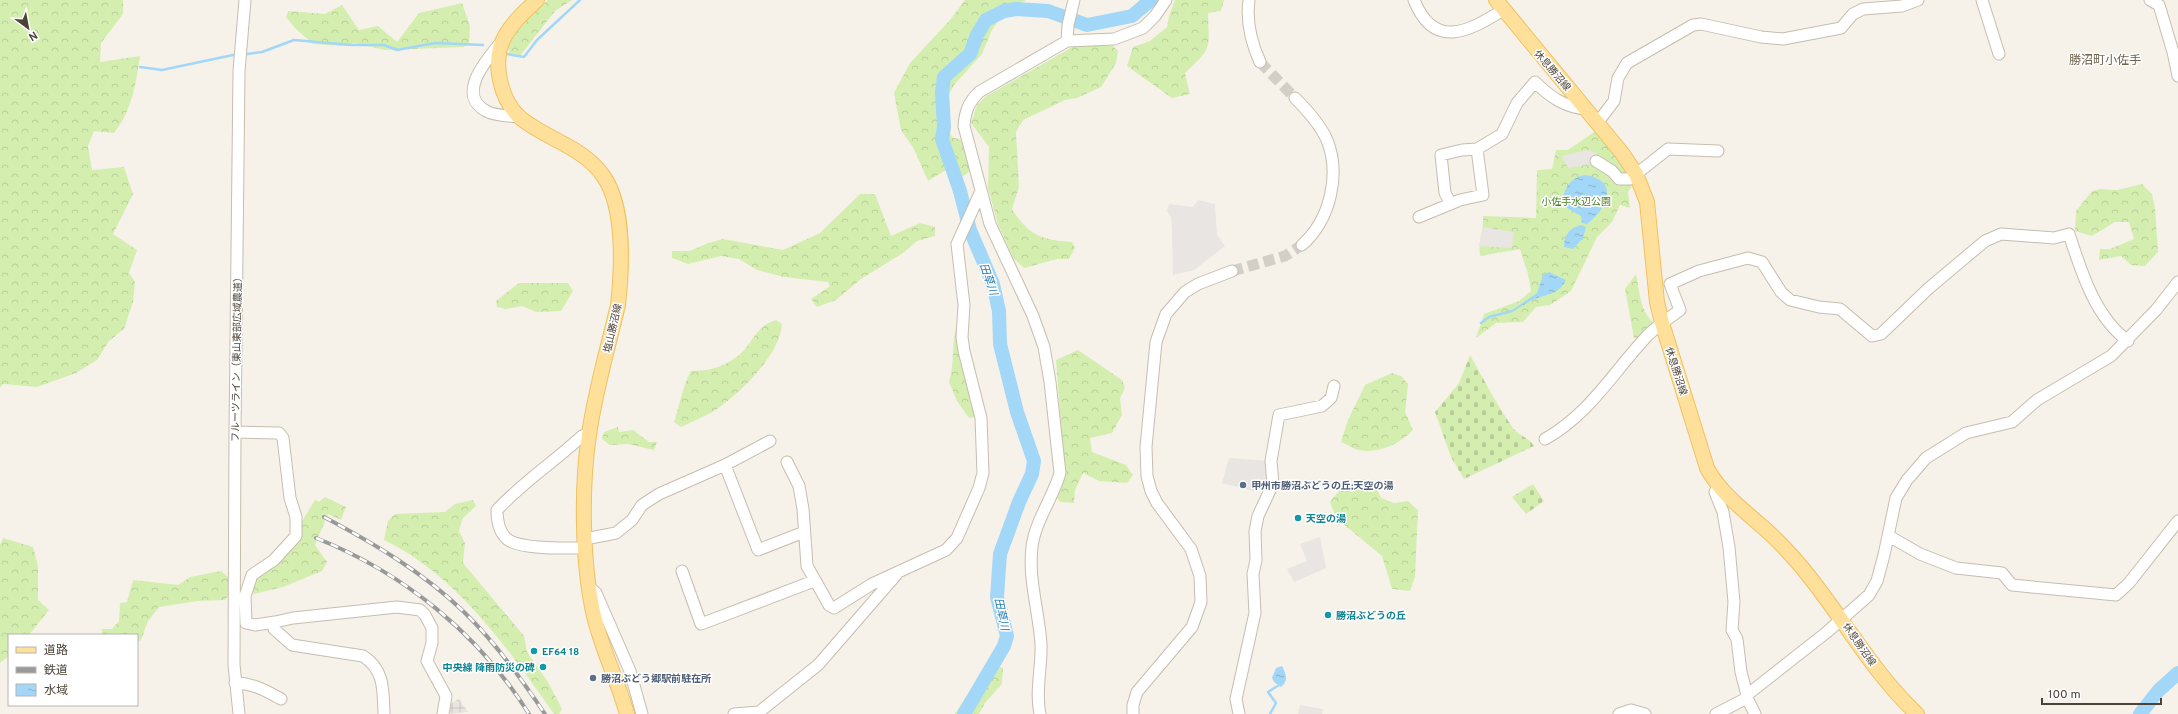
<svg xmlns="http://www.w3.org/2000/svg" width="2178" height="714" font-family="Overpass,'Noto Sans JP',sans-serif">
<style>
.industrial{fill:url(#industrial-grid)}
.forest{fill:url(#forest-crowns)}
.cemetery{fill:url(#cemetery-stones)}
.parking{fill:#e8e5e2}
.water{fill:url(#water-ripples)}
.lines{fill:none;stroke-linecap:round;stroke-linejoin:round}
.stream{stroke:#a2d7f8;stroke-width:2.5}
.river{stroke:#a2d7f8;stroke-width:14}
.minor-tunnel{stroke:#d4cfc6;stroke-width:11;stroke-dasharray:11 5.5;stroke-linecap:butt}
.minor-casing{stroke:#c6bdae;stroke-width:13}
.major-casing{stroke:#f0c05f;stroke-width:16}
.minor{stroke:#fff;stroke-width:11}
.major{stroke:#ffe09b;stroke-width:14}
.rail-casing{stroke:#999;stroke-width:4}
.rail{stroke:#fff;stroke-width:2.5;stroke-dasharray:8;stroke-linecap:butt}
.service-dot{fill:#5c6f8a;stroke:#fff;stroke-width:1.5}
.culture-dot{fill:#0f9aa8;stroke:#fff;stroke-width:1.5}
.labels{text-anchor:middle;stroke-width:3;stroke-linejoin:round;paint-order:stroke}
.street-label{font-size:10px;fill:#4c4337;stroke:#fff}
.park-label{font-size:10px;fill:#487f22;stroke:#fff}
.service-label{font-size:10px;font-weight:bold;fill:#4e5e75;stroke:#fff;text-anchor:start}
.culture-label{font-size:10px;font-weight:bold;fill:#0d838f;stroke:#fff;text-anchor:start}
.water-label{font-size:11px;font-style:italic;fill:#2279b2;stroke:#fff}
.quarter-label{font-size:12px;fill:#70614d;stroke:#fff}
</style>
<defs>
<pattern id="industrial-grid" width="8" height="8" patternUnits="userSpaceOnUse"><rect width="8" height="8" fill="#e9e4df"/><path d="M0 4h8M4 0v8" fill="none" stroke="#cac5c0"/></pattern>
<pattern id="forest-crowns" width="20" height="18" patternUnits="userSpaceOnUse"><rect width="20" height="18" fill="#d4eeb0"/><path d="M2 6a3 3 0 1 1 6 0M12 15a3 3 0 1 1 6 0" fill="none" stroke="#b8cd98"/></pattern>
<pattern id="cemetery-stones" width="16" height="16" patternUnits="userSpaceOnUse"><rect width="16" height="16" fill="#d4eeb0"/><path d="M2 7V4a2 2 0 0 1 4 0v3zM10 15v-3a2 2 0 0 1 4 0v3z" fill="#b8cd98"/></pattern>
<pattern id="water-ripples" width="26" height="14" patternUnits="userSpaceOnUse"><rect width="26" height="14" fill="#a2d7f8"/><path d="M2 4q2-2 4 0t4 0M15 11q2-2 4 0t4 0" fill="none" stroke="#86b0ca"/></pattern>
</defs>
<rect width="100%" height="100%" fill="#f6f2ea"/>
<!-- industrial -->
<path class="industrial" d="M459,699l9,13 -23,2 3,-9z"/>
<!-- forest -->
<path class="forest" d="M0,0h123v14l-22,29 -1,19 40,-6c-4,27 -8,55 -26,77l-20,-2 -6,15 4,24 32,-3 9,27 -20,40 24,16 -8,23 6,9 -2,20 -9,27 -15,12 -12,19 -21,13 -39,14 -34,-3 -3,4z
M548,0h24l-17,11 -36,46 -9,-1 -2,-9 9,-19z
M965,0h61l-24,16 -10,14 -10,24 -28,31 -15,30 13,22 9,3 9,31 -6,5 -18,-6 -18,11 -14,-32 -13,-19 -7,-37 16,-30 40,-43z
M1175,0h49l-3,11 -13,2c1,36 5,34 -23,60l5,21 -18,4 -45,-32 6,-19 17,-6 17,-14 2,-11z
M462,3l8,23 -1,17 -5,4 -79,3 -31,-7 -13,3 -28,-2 -17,-15 -10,-12 2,-6 37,3 17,-9 17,25 19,-4 19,16 22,-29z
M1074,46h39l5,5 -2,12 -15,24 -24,11 -12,2 -42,20 -7,12 3,55 -7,22c17,27 30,31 60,33l3,6 -6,11h-12l-33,9 -11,-10 -15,-34 -10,-36 1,-41 -18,-24 6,-18 8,-8z
M1597,130l37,53 -6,9 2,16 -10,-3 -8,17 -15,15 -26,54 -21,14 -14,2 -13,15 -27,1 -20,15 8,-24 35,-13 12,-10 -3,-17 -8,-25 -40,7c-2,-14 4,-26 3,-40l53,2 1,-48 15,-1 4,-19h12z
M2142,184l10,10 3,14 3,44 -13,14 -14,-1 -10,-9 -22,4 1,-11h10l24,-10 -5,-17h-14l-23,14 -17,-5 1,-20 16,-20 8,-2 17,1z
M860,194h15l16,42 29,-13 15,4v9l-18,5 -14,12 -42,26 -25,21 -19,7 -6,-8 19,-13 -2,-4 -44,-5 -27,-7 -18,-11 -18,-3 -33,8 -16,-6v-7h18l18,-8 15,-4 60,11 37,-17z
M1636,274c4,19 4,38 19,50l-13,15 -8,-1 -9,-49z
M519,283h49l5,8 -12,20 -25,1 -14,-6 -16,3 -9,-2 -1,-6z
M776,320l6,4c-2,31 -41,68 -65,85 -11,7 -24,12 -36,18l-7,-5c6,-17 8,-35 17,-51 16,0 31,-3 44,-13 17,-11 19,-32 41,-38z
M957,324l3,1 17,92 -8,1 -12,-17 -8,-19c6,-19 2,-39 8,-58z
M1078,350l44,30 3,8 -5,10 2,17 -10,18 -22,5 2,14 34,13 7,10 -6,8 -28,-2 -16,-8 -8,17 -1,13 -14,-1 -3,-5 7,-17v-17l-8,-103z
M1392,373l9,3 7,8 -3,28 8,18c-13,14 -35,24 -54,20 -6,-1 -12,-6 -18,-8l7,-22 17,-35z
M618,427l1,5 14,-2 16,12h8l-3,8 -26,-6 -18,1 -8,-6 2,-7z
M1364,479l11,6 6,13 13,5 14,-2 10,9 -3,67 -5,14 -18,-2 -10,-33 -46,-38 -6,-16c9,-13 18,-19 34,-23z
M325,497l21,10 -5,13 -13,-6 -13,31 12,17 -5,9 -39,16 -29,7 -7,-6 9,-11 41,-33 4,-21 14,-23 4,2z
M473,500l3,6 -13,12 -4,13 6,12 -2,20 61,73 3,16 21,30 14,27 -3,5h-5c-45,-64 -97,-139 -170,-174l4,-19 7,-7 50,-2 10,-8z
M3,538l30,9 5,19v34l11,10 -20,25h-20v21l-9,7v-118z
M221,571l8,7 1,15 -5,7 -27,1 -39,6 -11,14 -7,19 -4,2v-7h-35v-6h10l7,-8 1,-18 7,-1 6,-22 45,5 12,-8z
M988,663l15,5 -1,16 -17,19 -6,11h-24z"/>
<!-- cemetery -->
<path class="cemetery" d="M1470,355c14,25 27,50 43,73 6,8 14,8 21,18l-70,33 -13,-22 -16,-45 24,-29z
M1533,484l11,17 -18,13 -14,-17z"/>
<!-- parking -->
<path class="parking" d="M1587,150l10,3 -5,11 -24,4 -6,-12z
M1198,200l17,4 2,31 8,11 -31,24 -21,5 -1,-45 -1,-13 -4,-6 2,-7 24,3z
M1483,227l31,5 -2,16 -33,-2z
M1229,458l40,3 1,17 -13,14 -35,-9z
M1320,537l6,31 -32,14 -7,-13 20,-8 -7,-17z
M1300,705l23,4 -1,5h-24z"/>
<!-- water -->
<path class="water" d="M1586,175c35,6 20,35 1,49l-5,-1 -1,-7 -16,-9 -3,-7c4,-14 9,-23 24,-25z
M1581,225l5,2 -3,11 -10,11 -9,-2c0,-13 5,-18 17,-22z
M1549,272l17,8c-7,14 -18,14 -31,19 -8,3 -15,9 -23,13l-1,-1 26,-18 6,-18z
M1282,666c4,8 7,15 -1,21l-7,-5 -2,-4 4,-10z"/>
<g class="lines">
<!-- stream -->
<path class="stream" d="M247,54l15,-2 32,-12 58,5h32l13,5 38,-7 48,2
M507,54l17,3 13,-17 43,-40
M140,67l22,3 71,-15
M1481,323l8,-6 23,-6
M1270,714l6,-11 -8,-11 11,-7"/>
<!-- river -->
<path class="river" d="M964,714l40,-68 3,-10 -10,-39 3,-43 19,-52 13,-28 2,-13 -17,-49 -17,-68 -1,-33 -6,-27 -23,-54 -10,-39 -18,-52 2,-12 -2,-35 2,-15 26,-23 7,-19 9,-15 18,-9 12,-2 32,2 39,14 45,-9 19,-16
M2140,714l19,-24 19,-17"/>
<!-- minor-tunnel -->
<path class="minor-tunnel" d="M1260,62l35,36
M1232,271l53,-15 17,-11"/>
<defs>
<path id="minor" d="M1249,0c-3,22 2,42 11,62
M1414,0c20,50 54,32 89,10
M1982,0l17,54
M2150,0l9,5 14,47 5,24
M502,41c-14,17 -47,53 -16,70 9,5 24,5 34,6
M1067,41l1,-16 6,-25
M1295,98c12,12 25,26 32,42 14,35 3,80 -25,105
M1598,122l16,-21 4,-23 9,-15 66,-38 8,-1 60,13 22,2 58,-11 12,-14 10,-5 39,-3 16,-6
M1596,161l16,10 7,8h11l38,-30 50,2
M1451,204l-6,-11 -4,-38 21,-5 15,-1
M1419,217l41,-17 23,-5 -6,-46 25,-15 15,-31 18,-21c15,15 31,26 52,27
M235,432l44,1 4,5 7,60 6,19v19l-22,24 -22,15 -7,21 1,27 9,2 20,-3
M1545,439c44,-24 69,-68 103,-104 9,-9 21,-17 32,-25l-10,-26 29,-13 49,-13 14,4 19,30 9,8 29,7 21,2 32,27 9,-2 48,-46 56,-47 16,-7 53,4 15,-4c12,37 26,83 59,107
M787,462l12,24 4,23 4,57 22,39 5,3 38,-24 74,-34 11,-12 22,-50 4,-15 -2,-55 -17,-67 -2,-14 2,-32 -7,-61 24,-53
M725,465l33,85 46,-18
M1718,487l-3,5 8,20 6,35 5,55 -2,28 5,9 4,33 6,23
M1889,536l31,18 36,14 46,5 10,12 104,10 13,-12 49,-62
M585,539l31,-6 16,-13 10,-15 17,-11 66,-29 45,-24
M586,548c-18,0 -66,2 -79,-9 -8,-7 -10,-19 -10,-29 26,-28 57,-48 85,-74l7,-3
M682,571l19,53 113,-43
M590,588l6,5 34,78 12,43
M235,683c18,0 31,8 46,16
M1747,698l8,16
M239,714l-5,-49 1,-233 4,-361 6,-71
M384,714c-1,-23 1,-44 -21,-58l-71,-11 -18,-16 1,-7 18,-4 104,-11 23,3 5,5 7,13v15l-5,18 19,35 -3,18
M734,714l25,-2
M759,714v-2l59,-47 79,-91
M1040,714c-5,-23 2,-47 1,-70 -2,-32 -13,-65 -9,-97 3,-26 21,-49 28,-74l-10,-91 -6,-35 -11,-31 -43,-92 -26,-98c1,-15 5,-24 15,-34l88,-51 47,-2 29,-11 12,-12 11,-16
M1133,714v-9l4,-13 55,-65 9,-25 -1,-26 -9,-27 -34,-46 -6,-12 -4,-15 -1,-29 10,-105 10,-28 19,-22 13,-8 34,-13
M1239,714l-3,-15 19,-86 -2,-39 3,-14 -1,-29 3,-15 15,-32 -2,-23 8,-46 43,-9 9,-8 3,-12
M1619,714l12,-4 14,4
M1716,714l31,-16v-3l80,-63 42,-37 8,-14 7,-26 12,-57 11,-18 19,-22 40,-25 46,-11 25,-22 74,-44 45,-46 22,-28"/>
<path id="major" d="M537,0c-12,11 -24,22 -32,36 -14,25 -5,66 18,84 26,20 62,28 81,57 21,31 18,92 14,128 -10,43 -23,86 -29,130 -8,53 -7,129 5,181 8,34 24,65 33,98
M1496,0l126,153 14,21 11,28 10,100 5,21 45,145c13,24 31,37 51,55 15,12 28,26 41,41 41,48 71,106 118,150"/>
</defs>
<!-- minor casing -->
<use href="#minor" class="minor-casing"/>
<!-- major casing -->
<use href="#major" class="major-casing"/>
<!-- minor -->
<use href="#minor" class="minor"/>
<!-- major -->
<use href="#major" class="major"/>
<defs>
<path id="rail" d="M324,517c49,26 99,55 140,95 31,30 57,66 81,102
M316,538c88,35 163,96 213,176"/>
</defs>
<!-- rail casing -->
<use href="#rail" class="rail-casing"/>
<!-- rail -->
<use href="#rail" class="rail"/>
</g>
<!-- markers -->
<g class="service-dot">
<circle cx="1243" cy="485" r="4"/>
<circle cx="593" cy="678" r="4"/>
</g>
<g class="culture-dot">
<circle cx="1298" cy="518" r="4"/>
<circle cx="1328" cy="615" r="4"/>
<circle cx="534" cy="651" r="4"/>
<circle cx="543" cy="667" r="4"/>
</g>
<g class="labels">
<!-- street labels -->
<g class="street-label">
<text transform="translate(1553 70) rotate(49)" y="4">休息勝沼線</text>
<text transform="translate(612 328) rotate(-77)" y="4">塩山勝沼線</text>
<text transform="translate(236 357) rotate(-89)" y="4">フルーツライン（東山東部広域農道）</text>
<text transform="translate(1677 371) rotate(72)" y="4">休息勝沼線</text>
<text transform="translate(1860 644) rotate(55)" y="4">休息勝沼線</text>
</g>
<!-- park labels -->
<g class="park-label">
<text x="1576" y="205">小佐手水辺公園</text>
</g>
<!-- service labels -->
<g class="service-label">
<text x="1251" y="489">甲州市勝沼ぶどうの丘;天空の湯</text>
<text x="601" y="682">勝沼ぶどう郷駅前駐在所</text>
</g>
<!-- culture labels -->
<g class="culture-label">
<text x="1306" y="522">天空の湯</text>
<text x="1336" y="619">勝沼ぶどうの丘</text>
<text x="542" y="655">EF64 18</text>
<text x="535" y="671" text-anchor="end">中央線 降雨防災の碑</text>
</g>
<!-- water labels -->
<g class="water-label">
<text transform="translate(989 279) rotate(71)" y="4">田草川</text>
<text transform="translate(1002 614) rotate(78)" y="4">田草川</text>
</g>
<!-- quarter labels -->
<g class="quarter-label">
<text x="2105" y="64">勝沼町小佐手</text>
</g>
</g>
<!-- legend -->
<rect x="8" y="634" width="130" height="72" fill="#ffffff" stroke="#b7b4af"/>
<rect x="16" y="647" width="20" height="6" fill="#ffe09b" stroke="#b7b4af"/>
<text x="44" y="654" font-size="12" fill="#4c4337">道路</text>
<rect x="16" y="667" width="20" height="6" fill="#999999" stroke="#b7b4af"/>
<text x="44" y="674" font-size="12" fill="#4c4337">鉄道</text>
<rect x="16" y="684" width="20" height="12" fill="url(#water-ripples)" stroke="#b7b4af"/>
<text x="44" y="694" font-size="12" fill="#4c4337">水域</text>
<!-- north arrow -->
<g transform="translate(28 28) rotate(148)" stroke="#ffffff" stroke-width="3" paint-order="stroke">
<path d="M0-3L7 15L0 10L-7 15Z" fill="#4c4337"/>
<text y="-6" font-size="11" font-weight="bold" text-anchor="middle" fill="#4c4337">N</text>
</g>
<!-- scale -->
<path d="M2042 698v6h119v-6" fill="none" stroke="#4c4337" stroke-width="2"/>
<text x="2048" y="698" font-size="12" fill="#4c4337" stroke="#ffffff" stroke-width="3" paint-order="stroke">100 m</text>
</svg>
